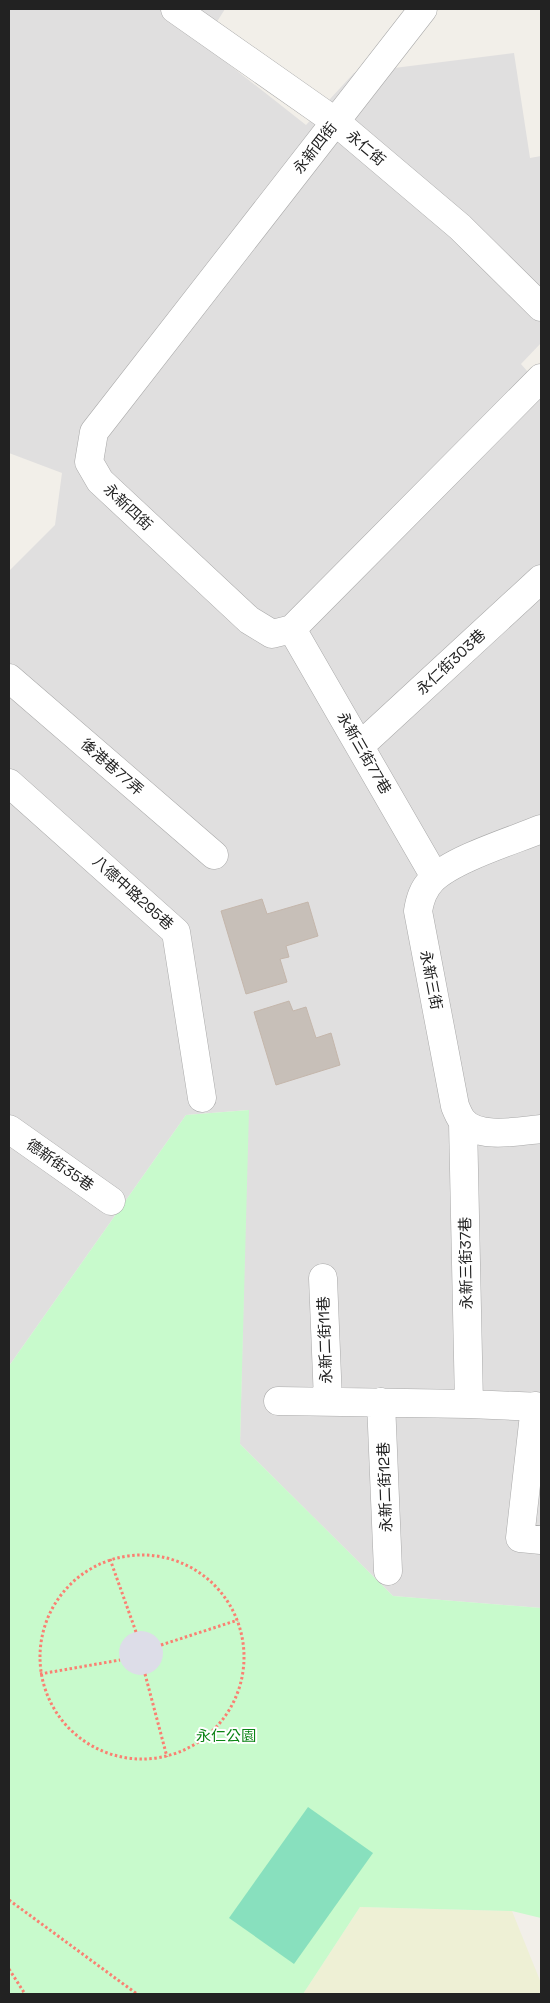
<svg xmlns="http://www.w3.org/2000/svg" width="550" height="2003" font-family="'Space Grotesk','Noto Sans TC',sans-serif">
<style>
.residential{fill:#e0dfdf}
.farmland{fill:#eef0d5}
.park{fill:#c8facc}
.pitch{fill:#88e0be}
.plaza{fill:#dddde8}
.building{fill:#c7bfb8;stroke:#c4b6ab}
.lines{fill:none;stroke-linecap:round;stroke-linejoin:round}
.minor-casing{stroke:#a9a9a9;stroke-width:29}
.path{stroke:#fa8072;stroke-width:3;stroke-dasharray:2.5 2.5;stroke-linecap:butt}
.minor{stroke:#fff;stroke-width:28}
.labels{text-anchor:middle;stroke-width:4;stroke-linejoin:round;paint-order:stroke}
.street-label{font-size:15px;fill:#222;stroke:#fff}
.park-label{font-size:15px;fill:#0c8416;stroke:#fff}
</style>
<rect width="100%" height="100%" fill="#f2efe9"/>
<!-- residential -->
<path class="residential" d="M9,9h216l-22,35 103,81 48,-52 160,-20 16,105 11,-2v187l-20,21 20,23v1221l-148,-12 -153,-152 8,-334 -62,5 -177,251v-795l46,-46 7,-52 -53,-20z"/>
<!-- farmland -->
<path class="farmland" d="M360,1907l152,4 29,72v11h-238z"/>
<!-- park -->
<path class="park" d="M249,1110l-9,334 153,152 148,12v310l-29,-7 -152,-4 -57,87h-294v-628l177,-251z"/>
<!-- pitch -->
<path class="pitch" d="M308,1807l65,46 -79,111 -65,-46z"/>
<!-- plaza -->
<path class="plaza" d="M119 1653a22 22 0 1 1 44 0a22 22 0 1 1-44 0Z"/>
<!-- building -->
<path class="building" d="M262,899l5,15 41,-12 10,34 -32,10 3,11 -9,2 7,23 -41,12 -25,-83z
M289,1001l4,10 13,-4 10,31 15,-5 9,32 -64,20 -22,-73z"/>
<g class="lines">
<defs>
<path id="minor" d="M175,9l161,113 124,105 81,80
M423,9l-329,423 -5,30 11,19 149,139 23,14 20,-5 249,-251
M292,629l143,248
M9,678l205,177
M361,745l180,-166
M9,783l167,149 26,166
M541,829c-29,12 -88,30 -109,51 -9,9 -12,19 -14,31l37,195c2,5 4,10 7,14 15,20 58,11 79,9
M463,1122l6,282
M9,1129l102,72
M323,1278l5,123
M278,1401l191,3 72,3
M381,1402l7,169
M535,1406l-15,132 21,2"/>
</defs>
<!-- minor casing -->
<use href="#minor" class="minor-casing"/>
<!-- path -->
<path class="path" d="M40 1657a102 102 0 1 1 204 0a102 102 0 1 1-204 0Z
M110,1559l26,73
M161,1645l77,-25
M40,1674l80,-14
M145,1674l22,83
M9,1900l128,94
M9,1969l16,25"/>
<!-- minor -->
<use href="#minor" class="minor"/>
</g>
<g class="labels">
<!-- street labels -->
<g class="street-label">
<text transform="translate(315 148) rotate(-52)" y="5">永新四街</text>
<text transform="translate(366 148) rotate(40)" y="5">永仁街</text>
<text transform="translate(128 507) rotate(43)" y="5">永新四街</text>
<text transform="translate(451 662) rotate(-43)" y="5">永仁街303巷</text>
<text transform="translate(364 753) rotate(60)" y="5">永新三街77巷</text>
<text transform="translate(112 767) rotate(41)" y="5">後港巷77弄</text>
<text transform="translate(133 893) rotate(42)" y="5">八德中路295巷</text>
<text transform="translate(431 980) rotate(79)" y="5">永新三街</text>
<text transform="translate(60 1165) rotate(35)" y="5">德新街35巷</text>
<text transform="translate(466 1263) rotate(-91)" y="5">永新三街37巷</text>
<text transform="translate(325 1340) rotate(-92)" y="5">永新二街11巷</text>
<text transform="translate(385 1487) rotate(-92)" y="5">永新二街12巷</text>
</g>
<!-- park labels -->
<g class="park-label">
<text x="226" y="1741">永仁公園</text>
</g>
</g>
<!-- border -->
<rect width="550" height="2003" fill="none" stroke="#222222" stroke-width="20"/>
</svg>
